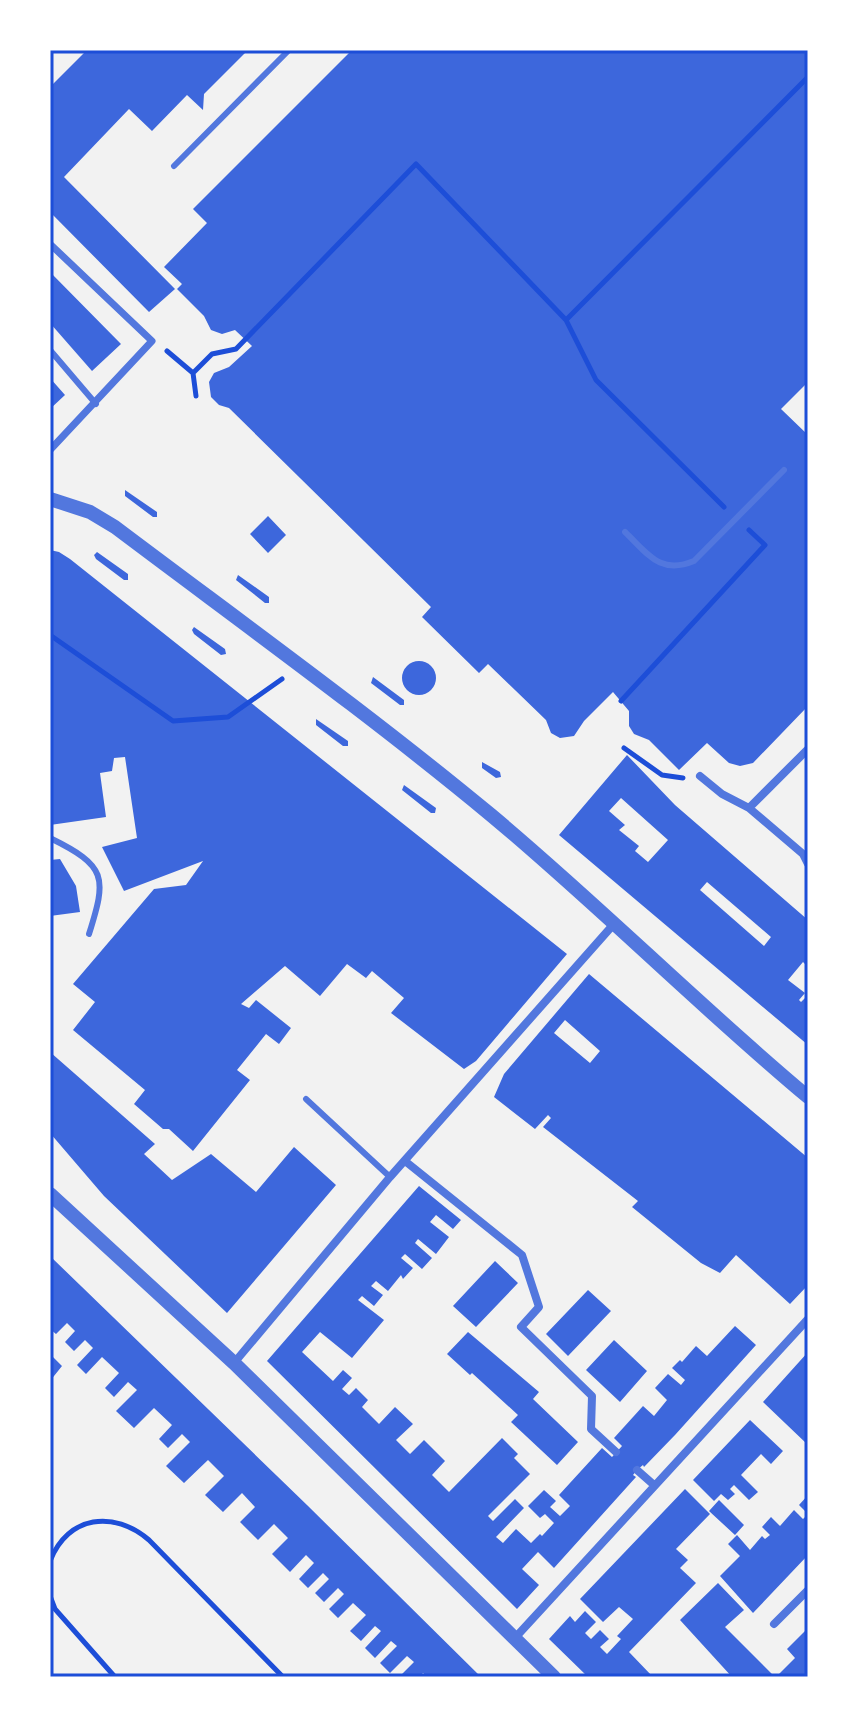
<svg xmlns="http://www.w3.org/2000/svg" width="858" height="1727" font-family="Montserrat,sans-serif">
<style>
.building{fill:#3d67dc;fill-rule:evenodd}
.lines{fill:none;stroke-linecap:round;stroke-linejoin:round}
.path{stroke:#1d4ed8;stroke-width:5}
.service{stroke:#5277de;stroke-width:6}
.pedestrian{stroke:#5277de;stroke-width:7}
.minor{stroke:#5277de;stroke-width:8}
.tertiary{stroke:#5277de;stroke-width:14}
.neatline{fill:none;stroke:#1d4ed8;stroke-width:3}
</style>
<rect width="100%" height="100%" fill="#f2f2f2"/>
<!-- building -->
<path class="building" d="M87,50h86l4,3 3,-3h68l-44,44 -1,16 -16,-15 -35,36 -23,-22 -65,68 111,112 -26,23 -99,-100v-125z
M352,50h456v332l-27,27 27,26v271l-55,57 -13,3 -11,-3 -22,-20 -28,27 -30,-30 -15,-6 -5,-8v-15l-16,-19 -29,29 -10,15 -14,2 -9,-5 -5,-13 -58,-56 -9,9 -57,-56 9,-10 -202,-199 -10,-3 -8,-8 -2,-15 5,-9 15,-6 23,-21 -17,-16 -13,4 -11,-4 -7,-14 -27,-27 5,-5 -18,-17 43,-44 -14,-14z
M50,272l71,72 -29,27 -42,-48z
M50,378l15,17 -15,14z
M125,490l32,22v5h-4l-28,-21z
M268,516l18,19 -18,18 -18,-19z
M50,550l9,2 11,7 497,395 -91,107 -12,8 -73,-56 13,-15 -32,-27 -6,7 -19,-14 -27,32 -35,-30 -44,38 8,4 7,-8 35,28 -12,16 -13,-10 -29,36 13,10 -57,71 -24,-22h-6l-29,-25 11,-14 -72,-60 22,-28 -22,-18 81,-95 32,-4 17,-24 -79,30 -22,-44 35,-9 -12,-81 -11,1 -2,13 -12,2 6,44 -56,8z
M97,552l31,22v6h-4l-28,-21 -2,-4z
M238,575l31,22v6h-4l-29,-23z
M194,627l31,22 1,5 -5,1 -27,-21 -2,-4z
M402 678a17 17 0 1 1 34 0a17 17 0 1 1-34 0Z
M373,677l31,23v5h-4l-29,-22z
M316,719l32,22v5h-5l-27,-21z
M627,755l48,50 133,115v47l-5,-5 -15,18 17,13 -6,7 2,2 7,-7v50l-249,-210zM621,798l47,42 -20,22 -13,-11 4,-5 -20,-16 6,-5 -16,-14zM707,882l64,55 -7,9 -64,-56z
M482,762l18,10 1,5 -5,1 -14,-10z
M404,785l32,23 -1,5h-4l-29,-23z
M60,859l16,27 4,26 -30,4v-56z
M589,974l219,184v127l-18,19 -54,-49 -16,18 -19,-10 -69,-56 6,-6 -95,-74 8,-9 -3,-3 -13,14 -41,-32 10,-23zM565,1020l35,31 -10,12 -36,-30z
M50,1052l105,92 -11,10 28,26 39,-26 45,38 38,-45 42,38 -109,128 -123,-117 -54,-63z
M419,1186l42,34 -8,9 -17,-14 -6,7 19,15 -13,17 -18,-15 -3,4 17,15 -10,11 -17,-15 -4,4 12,10 -10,11 -2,-4 -13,16 -12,-10 -5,5 12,9 -9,11 -12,-10 -4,4 26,20 -32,38 -32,-26 -18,20 31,29 10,-11 9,8 -10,11 7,6 7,-7 12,12 -6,7 17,17 16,-17 18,17 -17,16 14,14 14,-14 21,21 -13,14 17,17 53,-54 16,16 -4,4 16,16 -42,42 5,5 22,-22 9,9 -28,29 7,6 13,-14 15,14 9,-9 2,2 12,-13 -9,-9 -5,4 -12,-12 16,-16 12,11 -6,6 10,9 10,-10 -11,-11 43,-47 10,9 10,-11 -8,-8 29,-32 11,10 13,-16 -12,-12 13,-14 13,11 4,-5 -13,-12 8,-8 2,2 14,-16 11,10 28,-30 21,19 -81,90 -31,32 -1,-2 -6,5 -4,5 3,2 -82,91 -16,-16 -16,17 17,16 -22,24 -250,-248z
M50,1256l257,249 174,172h-54l-4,-4 -3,4h-21l15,-15 -7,-6 -17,17 -10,-10 17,-17 -6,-5 -16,17 -10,-10 16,-17 -6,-5 -14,15 -11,-10 16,-16 -13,-12 -15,15 -9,-9 15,-15 -6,-6 -14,14 -9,-9 14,-14 -6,-6 -15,15 -9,-9 15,-16 -8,-8 -16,17 -18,-18 16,-16 -14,-14 -16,16 -18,-18 15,-15 -13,-14 -19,19 -18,-17 19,-19 -16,-16 -24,23 -18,-17 24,-24 -8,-8 -14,14 -9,-9 13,-14 -18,-17 -20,20 -18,-17 21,-21 -9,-8 -14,15 -9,-9 14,-15 -17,-16 -16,17 -9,-9 16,-17 -8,-8 -11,11 -9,-9 10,-11 -8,-8 -11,11 -6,-5z
M495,1261l23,22 -42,44 -23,-21z
M588,1290l23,21 -43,45 -22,-22z
M468,1332l71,60 -6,7 45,43 -21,23 -46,-43 7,-7 -46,-42 -2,2 -23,-21z
M614,1340l33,31 -27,31 -34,-32z
M808,1352v93l-45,-43z
M50,1354l12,12 -12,15z
M750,1420l33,31 -12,13 -10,-10 -20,21 17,17 -9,8 -15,-15 -4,4 5,5 -7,6 -7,-6 -7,7 -21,-21z
M685,1489l25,25 -34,35 12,11 -8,8 16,15 -67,69 24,25h-65l-39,-38 21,-23 5,6 10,-11 11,11 -11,11 6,6 9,-9 9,9 -9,8 7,7 14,-15 -4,-3 16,-17 -14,-12 -16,15 -23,-23z
M808,1495v60l-55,58 -33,-37 20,-20 -12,-12 9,-9 13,15 12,-14 3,3 5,-4 -8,-8 9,-10 9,9 14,-16 9,9 5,-5 -9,-9z
M719,1500l25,25 -9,10 -26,-24z
M718,1583l26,27 -19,17 50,50h-43l-52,-57z
M808,1628v49h-32l19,-19 -8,-9z"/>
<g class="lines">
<!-- path -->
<path class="path" d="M566,320l242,-243
M167,351l26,22
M196,396l-3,-23 19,-19 24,-5 180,-185 150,156 30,60 128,127
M50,635l123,86 55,-4 54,-38
M621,701l144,-156 -16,-15
M624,748l38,27 21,3
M50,1561c18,-46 64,-51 99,-21l134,137
M50,1596l5,13 60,68"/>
<!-- service -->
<path class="service" d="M174,166l115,-116
M50,350l46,54
M625,532c23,22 35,43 69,29l90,-91
M50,838c57,28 57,39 39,96
M306,1099l84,78"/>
<!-- pedestrian -->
<path class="pedestrian" d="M50,244l102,97 -102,109"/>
<!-- minor -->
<path class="minor" d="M700,776l22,18 27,14 54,46 5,10
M749,808l59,-59
M405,1161l117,94 17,52 -18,20 71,69 -1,33 25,23
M234,1363l156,-186 223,-252
M637,1470l17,15
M774,1624l34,-34
M514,1639l294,-320"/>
<!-- tertiary -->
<path class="tertiary" d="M50,499l40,13 25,15c126,95 254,187 376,288 108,90 208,191 317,282
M50,1194l184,169 320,314"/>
</g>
<!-- border -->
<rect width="858" height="1727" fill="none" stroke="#ffffff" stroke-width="104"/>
<rect x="52" y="52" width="754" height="1623" class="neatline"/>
</svg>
